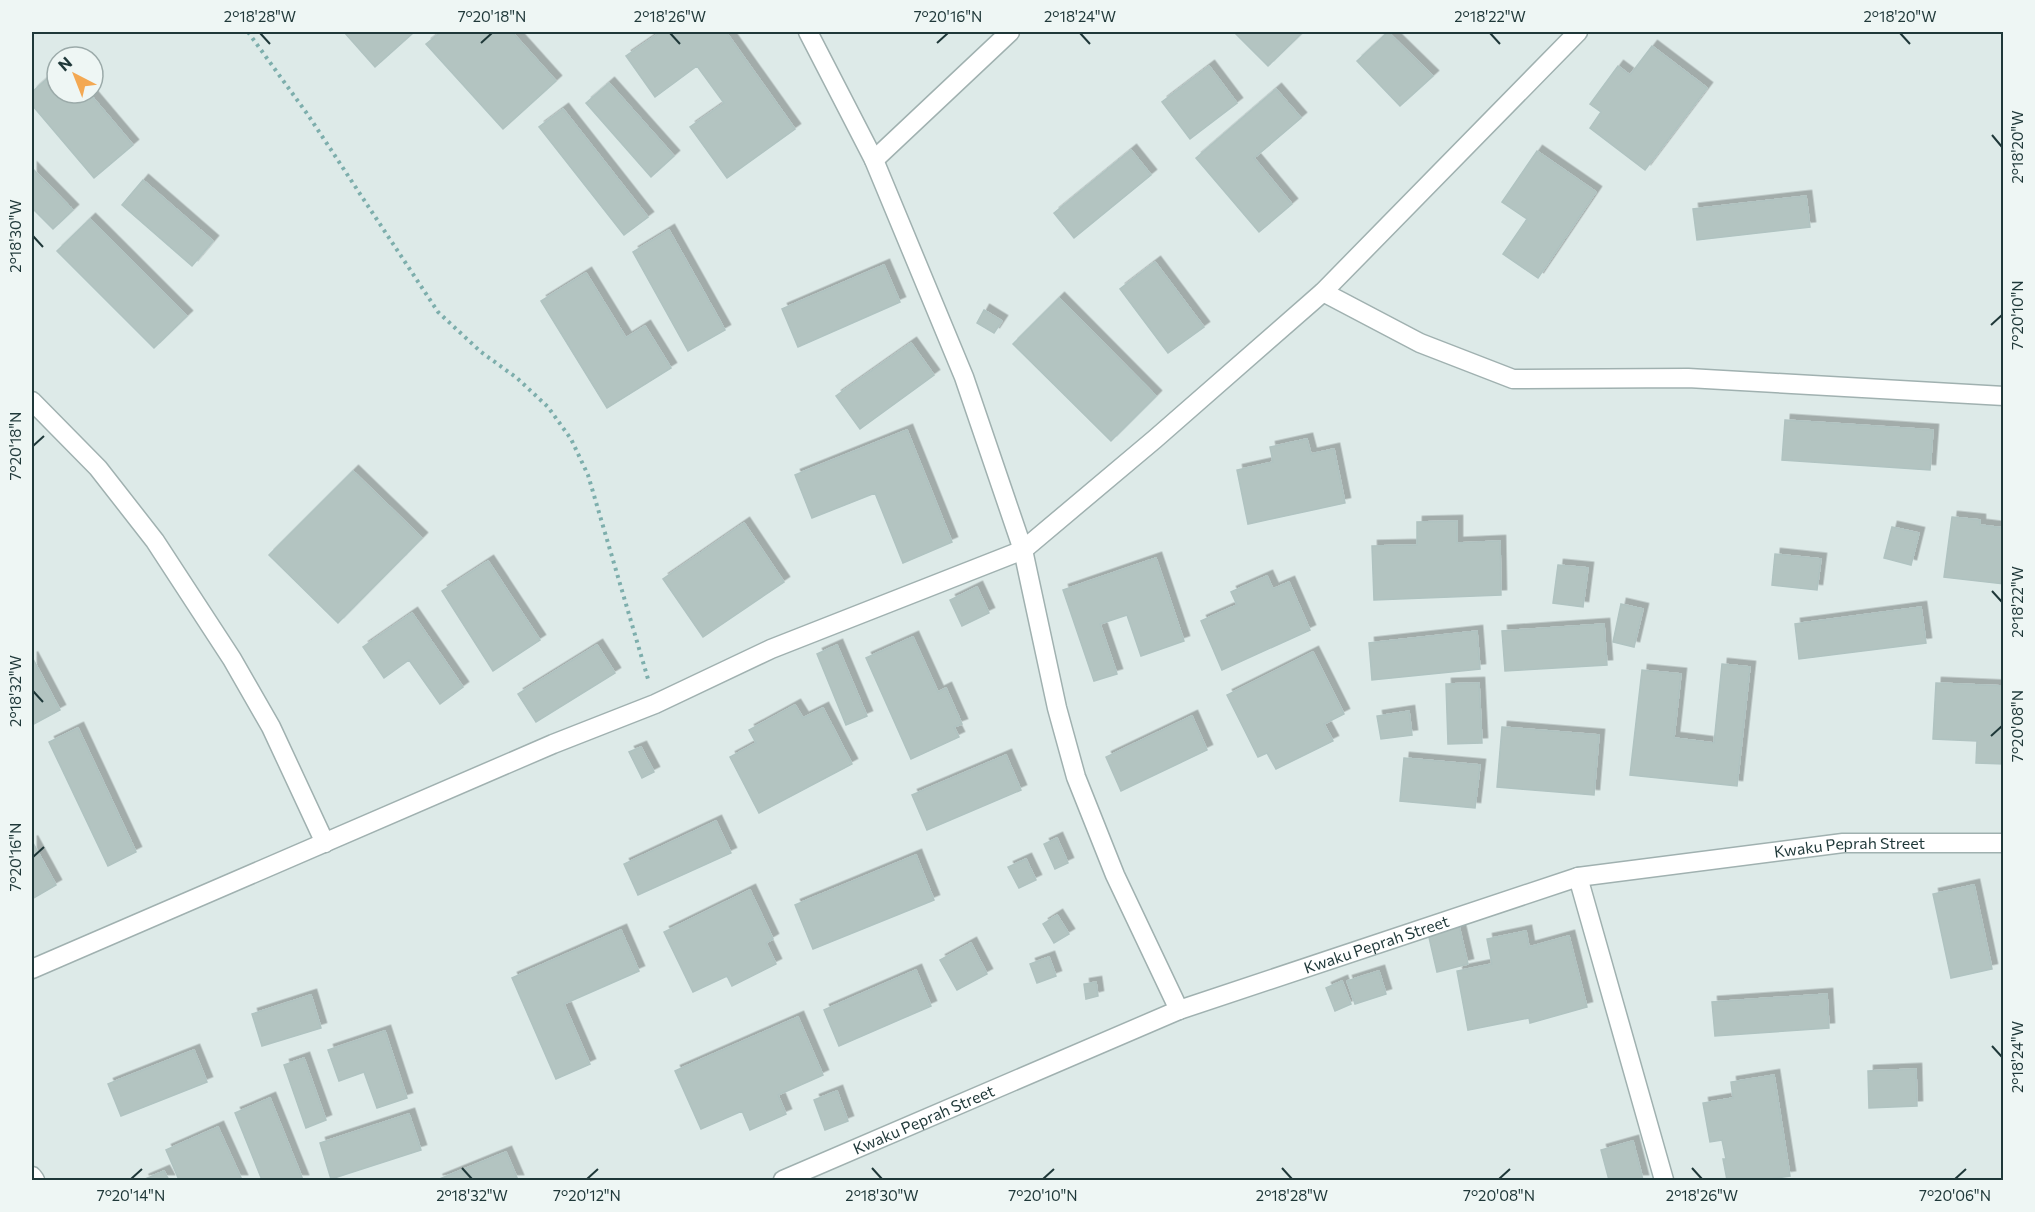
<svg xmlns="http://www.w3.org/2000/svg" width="2035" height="1212" font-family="Commissioner,sans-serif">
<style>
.building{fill:#b3c4c1;stroke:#b0c3c1;stroke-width:1.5;filter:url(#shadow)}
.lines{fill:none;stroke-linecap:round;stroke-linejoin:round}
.minor-casing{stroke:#a0b1b0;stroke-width:21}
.path{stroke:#7daeac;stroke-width:4;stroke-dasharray:3 4.5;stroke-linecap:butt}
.minor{stroke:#fff;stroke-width:18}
.ticks{fill:none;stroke:#1f3839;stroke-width:2}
.labels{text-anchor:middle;stroke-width:6;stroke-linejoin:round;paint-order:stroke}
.street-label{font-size:16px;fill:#1f3839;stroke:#eef6f4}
.neatline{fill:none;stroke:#1f3839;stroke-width:2}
.ticks-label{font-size:15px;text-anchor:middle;fill:#1f3839}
</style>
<defs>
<filter id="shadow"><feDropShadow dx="5.5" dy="-5.5" stdDeviation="0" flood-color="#0004"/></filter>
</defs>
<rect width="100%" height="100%" fill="#ddeae8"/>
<!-- building -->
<path class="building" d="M344,32h70l-39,35z
M441,32h71l44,49 -53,48 -77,-85z
M661,32h65l69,97 -68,49 -37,-51 34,-24 -27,-37 -42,31 -29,-41z
M1234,32h69l-35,34z
M1388,32l45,44 -33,30 -43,-45z
M1652,46l55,42 -62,82 -55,-42 11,-16 -11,-8 28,-38 12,9z
M1209,66l28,37 -47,36 -28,-37z
M57,70v23h32l44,52 -39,33 -62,-73v-13z
M609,83l65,73 -23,21 -65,-74z
M1276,89l25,29 -47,40 38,46 -33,28 -63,-74z
M563,109l85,108 -24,18 -85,-108z
M1131,150l20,25 -77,63 -20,-25z
M1537,151l59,41 -58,86 -35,-24 24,-35 -25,-17z
M32,168l41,42 -20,19 -21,-21z
M143,180l70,61 -21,25 -70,-61z
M1806,196l4,31 -113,13 -4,-31z
M90,219l97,97 -33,32 -97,-97z
M669,230l56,100 -37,21 -55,-99z
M1155,262l49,65 -36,26 -48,-64z
M884,265l16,37 -102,45 -16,-38z
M586,273l40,65 19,-12 26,42 -64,40 -66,-107z
M1059,298l97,98 -45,45 -98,-97z
M984,310l18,11 -8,12 -17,-10z
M911,343l23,32 -74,54 -24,-33z
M1785,420l148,10 -3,40 -148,-10z
M907,430l45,112 -49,21 -28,-70 -63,25 -17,-43z
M1307,439l4,15 23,-5 11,54 -97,21 -11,-54 36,-8 -3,-15z
M353,471l69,67 -84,85 -69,-68z
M1952,517l28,3v5l24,3v56l-60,-7z
M1457,521v22l43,-2 1,54 -127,5 -2,-54 45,-1v-23z
M744,523l40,59 -81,55 -40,-58z
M1892,527l27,6 -8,32 -27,-7z
M1775,554l46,5 -4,31 -45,-5z
M1156,558l28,83 -43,15 -14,-41 -27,9 17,50 -23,7 -31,-91z
M488,561l52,79 -47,31 -51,-80z
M1558,565l30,3 -5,39 -30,-4z
M1267,576l6,13 16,-7 21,48 -88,40 -21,-49 36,-16 -6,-13z
M977,587l12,26 -27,13 -12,-26z
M1621,604l22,5 -9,38 -21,-5z
M1921,607l5,36 -127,16 -4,-35z
M412,613l51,74 -23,17 -31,-44 -25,18 -21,-31z
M1604,624l3,41 -102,6 -3,-40z
M1477,631l3,38 -108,11 -3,-37z
M913,637l25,55 8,-4 16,36 -8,3 5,10 -48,22 -45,-101z
M597,645l18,28 -79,49 -18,-28z
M837,645l30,71 -21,9 -29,-71z
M1313,652l31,62 -20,10 9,17 -57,28 -9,-16 -9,4 -31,-62z
M32,657l28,53 -28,15z
M1722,664l28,3 -13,119 -107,-11 12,-105 39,4 -7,64 40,5z
M1479,683l3,60 -34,1 -2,-60z
M1936,683l68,3v78l-28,-1 1,-22 -44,-2z
M795,705l8,13 20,-10 29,56 -93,49 -29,-56 26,-14 -7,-13z
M1409,711l3,24 -31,4 -4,-23z
M1192,716l15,34 -86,41 -15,-34z
M1502,727l97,8 -5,60 -97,-8z
M78,728l58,124 -28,14 -59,-124z
M641,747l13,25 -12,6 -13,-26z
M1006,755l15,35 -94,40 -15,-35z
M1404,758l76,7 -5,43 -75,-7z
M716,821l15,32 -93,42 -14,-31z
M1057,838l11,25 -13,6 -11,-25z
M32,841l24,44 -24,14z
M916,855l18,45 -121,49 -18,-44z
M1026,859l10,21 -17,8 -11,-21z
M1974,885l18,84 -41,9 -18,-84z
M750,890l23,49 -7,4 10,21 -44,22 -5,-10 -34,16 -29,-60z
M1057,915l12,19 -15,9 -11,-19z
M1459,926l9,38 -31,8 -9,-39z
M621,930l18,41 -75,33 26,60 -34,15 -44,-101z
M1526,931l3,16 40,-11 18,71 -57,16 -1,-5 -61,12 -11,-59 35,-7 -5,-25z
M971,943l16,31 -30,16 -17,-30z
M1049,957l7,19 -19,7 -7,-19z
M916,970l15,36 -92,40 -15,-36z
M1379,971l7,23 -31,10 -8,-23z
M1342,981l9,23 -16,7 -9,-23z
M1096,982l2,14 -12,3 -2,-15z
M1827,994l2,34 -114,8 -3,-34z
M311,995l10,33 -59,18 -10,-32z
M798,1017l25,58 -45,20 8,19 -36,16 -8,-19 -41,18 -26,-58z
M385,1031l22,67 -30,10 -13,-36 -25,9 -11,-31z
M194,1050l13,32 -86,34 -13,-32z
M304,1058l22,62 -20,8 -22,-63z
M1916,1069l1,37 -48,2 -1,-37z
M1774,1075l16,101 -29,4h-34l-4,-21h3l-4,-19 -12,2 -7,-39 30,-5 -2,-16z
M837,1091l11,30 -23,9 -11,-30z
M270,1098l33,82h-41l-27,-67z
M409,1114l12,36 -90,29 -11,-36z
M218,1127l24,53h-63l-13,-30z
M1633,1141l10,39h-34l-8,-30z
M506,1152l12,28h-81z
M164,1171l5,9h-26z"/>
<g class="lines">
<defs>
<g id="minor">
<path d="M808,32l66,128 90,217 59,173 34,158 19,69 39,98 64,135"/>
<path d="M874,160l136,-128"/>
<path d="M1323,292l97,51 93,36 175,-1 316,18"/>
<path d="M32,401l66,67 57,73 77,118 39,68 54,116"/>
<path d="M1578,877l86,303"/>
<path d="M32,969l521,-225 102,-40 116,-55 252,-99 132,-111 168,-147 255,-260"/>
<path d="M32,1176l3,4"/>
<path id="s1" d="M783,1180l396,-170 399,-133 265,-34h161"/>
</g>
</defs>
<!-- minor casing -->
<use href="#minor" class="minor-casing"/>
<!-- path -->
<path class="path" d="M248,32l60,83 130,197 43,40 36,26 31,29 23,32 17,36 60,204"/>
<!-- minor -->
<use href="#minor" class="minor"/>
</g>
<!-- ticks -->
<path class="ticks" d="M260,33l10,11M670,33l10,11M1080,33l10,11M1490,33l10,11M1900,33l10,11M481,43l11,-10M937,43l11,-10M1992,135l10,12M33,236l10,11M1991,325l11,-10M33,446l11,-10M1992,591l10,11M33,691l10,11M1991,736l11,-10M33,857l11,-10M1992,1046l10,11M462,1168l10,11M872,1168l10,11M1282,1168l10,11M1692,1168l10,11M131,1179l11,-10M587,1179l11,-10M1043,1179l11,-10M1499,1179l11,-10M1955,1179l11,-10"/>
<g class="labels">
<!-- street labels -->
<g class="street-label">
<text dy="6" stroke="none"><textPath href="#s1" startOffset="1125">Kwaku Peprah Street</textPath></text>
<text dy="6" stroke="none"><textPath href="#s1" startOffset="639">Kwaku Peprah Street</textPath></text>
<text dy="6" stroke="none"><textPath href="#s1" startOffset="153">Kwaku Peprah Street</textPath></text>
</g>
</g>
<!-- border -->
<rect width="2035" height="1212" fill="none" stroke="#eef6f4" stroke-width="66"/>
<!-- north arrow -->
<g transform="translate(75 75) rotate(318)"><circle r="28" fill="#eef6f4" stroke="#9baaa9" stroke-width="1.5"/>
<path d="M0-4.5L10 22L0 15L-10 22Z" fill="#f3a852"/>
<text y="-9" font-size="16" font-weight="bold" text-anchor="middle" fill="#1f3839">N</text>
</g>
<rect x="33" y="33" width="1969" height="1146" class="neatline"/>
<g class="ticks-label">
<text x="260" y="22">2°18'28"W</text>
<text x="492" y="22">7°20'18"N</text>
<text x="670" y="22">2°18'26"W</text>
<text x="948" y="22">7°20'16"N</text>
<text x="1080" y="22">2°18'24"W</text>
<text x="1490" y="22">2°18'22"W</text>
<text x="1900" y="22">2°18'20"W</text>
<text transform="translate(2018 147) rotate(-90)" y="5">2°18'20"W</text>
<text transform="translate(16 236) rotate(-90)" y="5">2°18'30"W</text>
<text transform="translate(2018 315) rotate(-90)" y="5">7°20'10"N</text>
<text transform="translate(16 446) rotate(-90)" y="5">7°20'18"N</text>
<text transform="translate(2018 602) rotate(-90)" y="5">2°18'22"W</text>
<text transform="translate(16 691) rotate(-90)" y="5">2°18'32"W</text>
<text transform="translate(2018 726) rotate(-90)" y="5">7°20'08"N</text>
<text transform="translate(16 857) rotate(-90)" y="5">7°20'16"N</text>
<text transform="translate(2018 1057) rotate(-90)" y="5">2°18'24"W</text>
<text x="131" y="1201">7°20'14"N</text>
<text x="472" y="1201">2°18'32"W</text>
<text x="587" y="1201">7°20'12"N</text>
<text x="882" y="1201">2°18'30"W</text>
<text x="1043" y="1201">7°20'10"N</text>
<text x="1292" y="1201">2°18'28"W</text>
<text x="1499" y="1201">7°20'08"N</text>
<text x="1702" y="1201">2°18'26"W</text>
<text x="1955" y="1201">7°20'06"N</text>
</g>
</svg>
